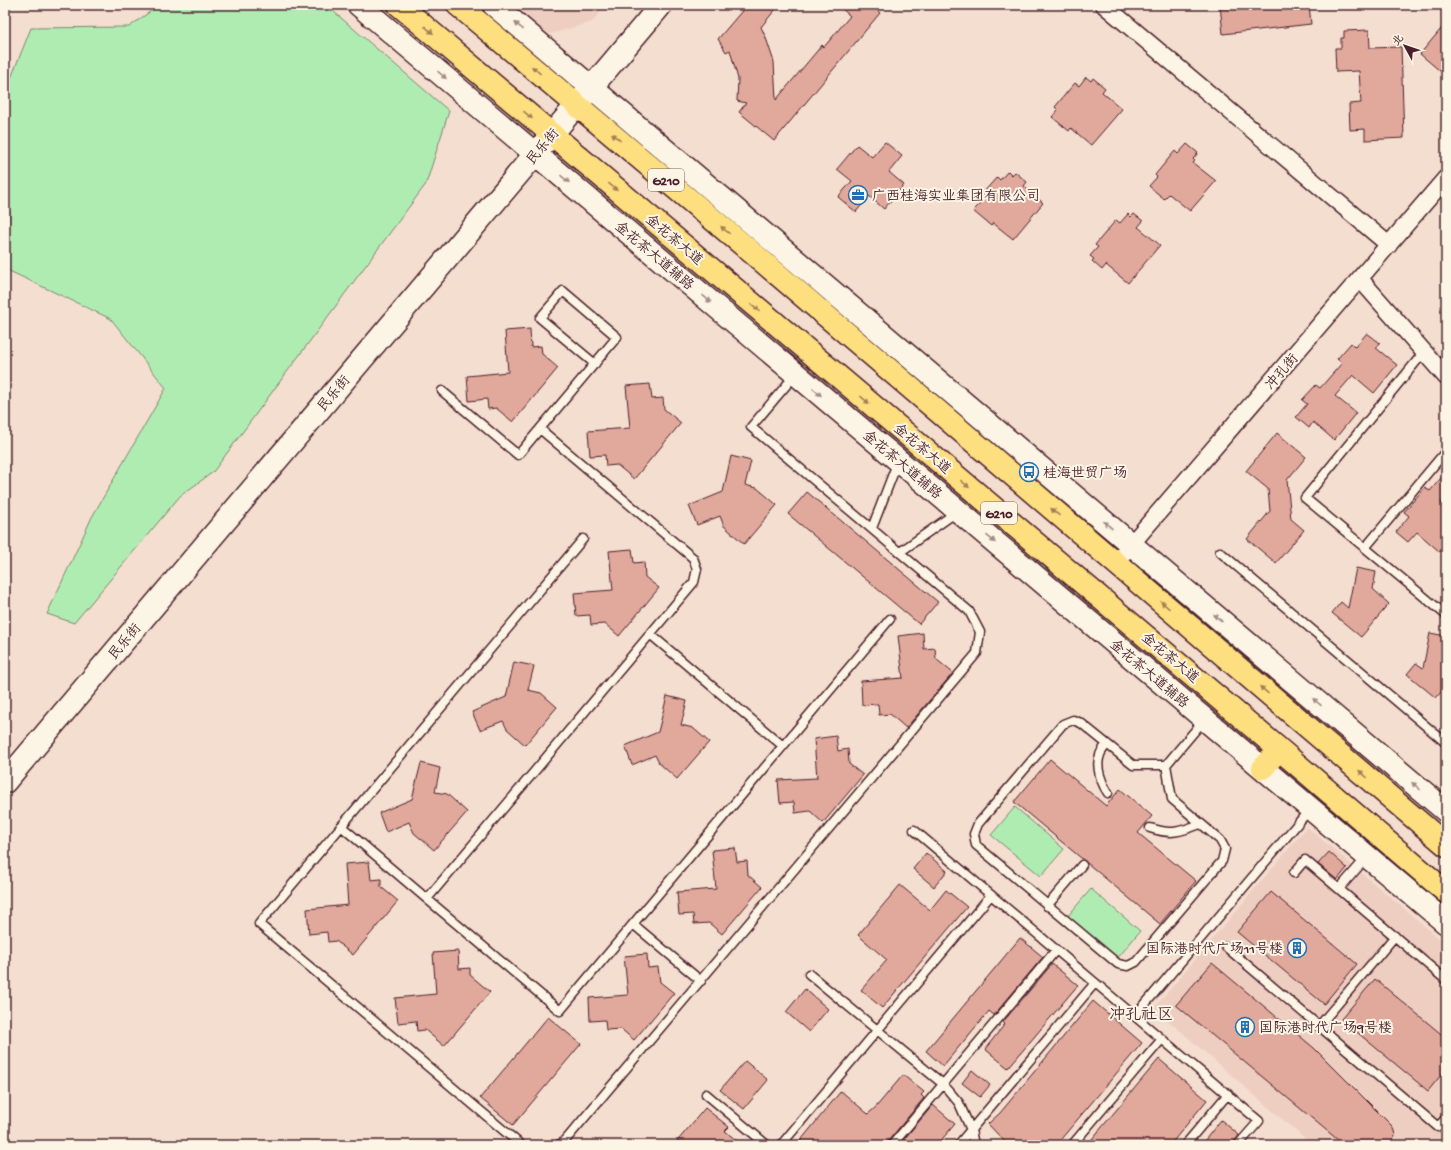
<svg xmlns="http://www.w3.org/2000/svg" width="1451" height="1150" font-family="'Gochi Hand','LXGW WenKai TC',sans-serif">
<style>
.built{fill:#eecec0}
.green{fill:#afecb2;stroke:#7c866e}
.building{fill:#e1a89c;stroke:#4a1f2b}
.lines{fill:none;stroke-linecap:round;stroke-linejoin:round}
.lane-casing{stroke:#4a1f2b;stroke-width:11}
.street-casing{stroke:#4a1f2b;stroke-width:19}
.secondary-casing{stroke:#4a1f2b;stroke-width:25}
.highway-casing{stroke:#4a1f2b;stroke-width:25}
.lane{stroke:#fcf5e5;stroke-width:8}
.street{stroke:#fcf5e5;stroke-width:16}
.secondary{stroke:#fcf5e5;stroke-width:22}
.highway{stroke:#fddf80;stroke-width:22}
.oneway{fill:#a38a88}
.oneway2{fill:#a47f56}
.labels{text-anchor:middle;stroke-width:4;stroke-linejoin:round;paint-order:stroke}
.shield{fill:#fcf5e5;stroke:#7f5f63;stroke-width:1}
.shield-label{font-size:13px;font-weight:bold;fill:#4a1f2b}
.street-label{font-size:14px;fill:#4a1f2b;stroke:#fcf5e5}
.poi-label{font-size:14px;fill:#4a1f2b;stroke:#fcf5e5;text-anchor:start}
.quarter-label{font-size:16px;fill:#4a1f2b;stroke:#fcf5e5}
</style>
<rect width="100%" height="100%" fill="#f4decf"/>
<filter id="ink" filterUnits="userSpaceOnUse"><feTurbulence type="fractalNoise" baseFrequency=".025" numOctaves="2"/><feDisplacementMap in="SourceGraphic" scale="8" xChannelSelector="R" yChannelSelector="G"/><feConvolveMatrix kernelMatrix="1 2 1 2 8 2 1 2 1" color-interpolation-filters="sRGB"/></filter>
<g filter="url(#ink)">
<!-- built -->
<path class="built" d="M511,5h95l-14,17 -45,13z
M1307,827l139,117v201h-134l-158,-137z"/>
<!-- green -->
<path class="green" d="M159,5h167l123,106 -23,73 -213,288 -33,24 -106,127 -27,-9 45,-97 74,-129 -55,-69 -106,-50v-14l5,-43 -5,-2v-117l26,-65 98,-1z
M1015,807l49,42 -23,27 -50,-41z
M1091,889l49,42 -23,28 -50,-42z"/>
<!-- building -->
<path class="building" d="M747,5h32l-18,22 5,11 8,24 2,38 46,-55 2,2 26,-31 -12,-11h33l9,8 -106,128 -35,-29 7,-9 -9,-2 1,-22 -8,-29 -4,2 -8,-13z
M1220,5h89l2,19 -88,10z
M1446,23v53l-26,-22z
M1369,30l1,18 31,-1 3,91 -39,2v-11l-15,1 -1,-26 12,-1 -2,-32 -23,1 -1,-24h6v-10h3v-7z
M1086,77l5,4 2,-3 12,10 -3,4 20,17 -31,36 -20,-17 -2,3 -17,-14 6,-7 -3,-3 13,-16 7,-8 4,3z
M885,142l17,14 -13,16 15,13 -20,24 -15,-13 -13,16 -18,-15 14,-16 -15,-12 20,-24 15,12z
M1187,144l11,9 -5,6 2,2 -2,2 23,18 -26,30 -21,-17 -5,5 -15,-13 8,-9 -2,-2 14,-17 6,-7 3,3z
M1008,171l4,4 3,-3 12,10 -3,4 19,17 -30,36 -20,-16 -2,3 -18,-15 7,-7 -4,-3 21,-24 3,3z
M1128,214l3,3 3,-3 9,7 -5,6 22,18 -32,38 -22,-18 -4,5 -10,-9 2,-2 -4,-3 8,-9 -3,-2 21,-25 4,3z
M530,329l1,18 10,-1 1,8 16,14 -45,54 -17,-14 -8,1 -1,-10 -18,2 -2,-25 41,-4 -3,-41z
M1367,333l13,10 -4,5 21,17 -23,28 -21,-18 -18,21 21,17 -22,27 -21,-18 -4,6 -13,-11 11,-13 -5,-4 14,-15 4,3 22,-25 -5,-4 14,-16 4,4z
M650,384l2,15 11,-1 1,11 17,14 -47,56 -17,-14 -11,1 -1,-11 -15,1 -2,-25 42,-3 -4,-42z
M1277,433l29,24 -19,23 4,39 13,11 -28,33 -29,-24 23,-28 -2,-22 -22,-18z
M731,456l20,5 -6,24 12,3 20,17 -33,39 -20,-18 -4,-10 -23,9 -8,-19 34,-14z
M1446,472v25l-5,6 5,5v37l-6,7 -23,-20 -9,10 -12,-10 13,-16 -5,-4 21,-25 5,4z
M807,492l131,110 -19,22 -131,-110z
M632,549l2,14 10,-1 1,15 14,11 -40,48 -14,-12 -14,1 -1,-10 -14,1 -2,-23 39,-3 -4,-39z
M1356,568l20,4 -3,17 16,15 -28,33 -29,-24 9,-11 7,6z
M923,633l1,16 11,-1 1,11 17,14 -47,55 -16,-14 -11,1 -1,-11 -16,1 -1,-24 42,-3 -5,-42z
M1430,633l16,3v50l-10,12 -29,-24 9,-11 7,5z
M514,662l20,4 -6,24 13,3 16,14 -32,38 -18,-16 -4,-8 -23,9 -8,-18 34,-15z
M667,696l20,5 -6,24 12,3 16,14 -32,37 -18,-16 -4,-8 -23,10 -7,-19 33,-14z
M836,736l2,15 10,-2 1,15 14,11 -40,48 -13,-12 -15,2 -1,-11 -14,1 -2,-23 39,-2 -3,-39z
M1050,759l56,47 14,-17 32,27 -14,17 58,48 -36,43 -146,-122z
M421,763l19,5 -5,24 12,2 20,18 -33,38 -20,-17 -5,-11 -23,10 -7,-19 33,-14z
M735,848l2,14 10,-1 1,14 14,12 -40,47 -13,-11 -15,1 -1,-10 -14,1 -2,-23 39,-3 -4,-39z
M1329,852l18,16 -10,12 -19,-16z
M926,853l21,18 -13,16 -21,-18z
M369,862l2,18 10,-1v8l17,14 -45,54 -17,-14 -8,1 -1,-10 -18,2 -2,-25 41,-4 -3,-41z
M900,885l30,25 16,-20 21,17 -85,101 -21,-18 26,-30 -29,-25z
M1271,892l86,72 -33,40 -87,-72z
M1020,938l23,19 -49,58 -5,-4 -46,55 -17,-15z
M458,951l1,18 11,-1v7l20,17 -46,54 -19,-16 -8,1 -1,-10 -18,2 -3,-25 41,-4 -3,-41z
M647,954l1,14 10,-1 2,15 14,11 -40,47 -13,-11 -15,1 -1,-10 -15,1 -1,-23 39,-3 -4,-39z
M1212,963l102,85 78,78 2,5 1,5 -5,9h-46l-168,-140z
M1052,964l26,21 -70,83 -23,-19 20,-25 -2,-2z
M1375,979l71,59v31l-18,22 -87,-72z
M805,989l23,20 -19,23 -23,-20z
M1093,1001l49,42 -86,102h-48l-20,-21 12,-11z
M548,1017l33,27 -68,81 -33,-27z
M1159,1059l48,41 -37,45h-83z
M745,1061l23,19 -24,29 -24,-19z
M972,1070l18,15 -10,12 -18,-14z
M903,1075l21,17 -3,3 3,3 -36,43 -1,4h-90l44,-54 27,23 8,-7z
M933,1105l22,19 -18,21h-38z
M705,1108l24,19 -4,4 17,14h-68z
M1221,1120l18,15 -6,9 -32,1z"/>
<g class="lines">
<defs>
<path id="lane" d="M472,16l9,-11
M1424,352l-119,146 141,117
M442,391l76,64 99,-118 -54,-46 -23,27 55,46
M872,528l26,-67
M1365,548l81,-97
M900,552l58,-41
M1220,552l226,191
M650,634l133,112
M1073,720l8,3 52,42h33l6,34 48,41 5,9 -3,12 -86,101 -8,4 -10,-2 -142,-119 -2,-11 4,-10 85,-100z
M1107,744c-2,3 -6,7 -7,11 -5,12 2,29 8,38
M1166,765l38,-45
M341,826l86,73 267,-317 3,-13 -4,-11 -153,-129
M1150,828c21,7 30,4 50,-4
M914,830l345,291 -21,24
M1294,873l11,-13 34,29 28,-32
M1339,889l107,91
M427,899l133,112 73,-87 68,57
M1047,906l35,-41
M633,924l257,-305
M1226,947l93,79 76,-90
M809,974l134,110 16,19 12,27 3,15
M1135,1016l175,-207
M1319,1026l119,101 8,-9
M706,1094l61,51
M521,1145l-262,-221 324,-385
M558,1145l6,-3 413,-489 3,-21 -11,-21 -218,-184 44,-52
M781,1145l210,-250
M892,1145l164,-195
M958,1145l137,-162
M1072,1145l90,-106
M1185,1145l43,-51"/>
<path id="street" d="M1104,5l285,240
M1360,279l86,98
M1115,563l331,-385"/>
<path id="secondary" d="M359,5l1087,918
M494,5l952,806
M5,782l656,-777"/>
<path id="highway" d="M399,5l880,744 167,143
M458,5l297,250 691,590
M1263,768l16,-19"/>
</defs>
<!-- lane casing -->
<use href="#lane" class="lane-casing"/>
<!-- street casing -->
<use href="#street" class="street-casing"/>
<!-- secondary casing -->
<use href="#secondary" class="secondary-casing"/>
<!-- highway casing -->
<use href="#highway" class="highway-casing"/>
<!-- lane -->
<use href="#lane" class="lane"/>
<!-- street -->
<use href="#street" class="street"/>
<!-- secondary -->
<use href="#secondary" class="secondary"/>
<!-- highway -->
<use href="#highway" class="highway"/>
</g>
<!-- one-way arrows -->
<defs><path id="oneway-solid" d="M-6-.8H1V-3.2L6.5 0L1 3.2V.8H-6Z"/></defs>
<g class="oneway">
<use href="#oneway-solid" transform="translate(519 26) rotate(-140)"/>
<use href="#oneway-solid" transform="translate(442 75) rotate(40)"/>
<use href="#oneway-solid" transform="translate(565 179) rotate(40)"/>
<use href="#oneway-solid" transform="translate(707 299) rotate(40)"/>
<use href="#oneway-solid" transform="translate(817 392) rotate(40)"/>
<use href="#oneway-solid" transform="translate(1108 525) rotate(-140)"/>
<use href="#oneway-solid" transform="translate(991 539) rotate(40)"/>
<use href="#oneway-solid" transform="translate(1218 618) rotate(-140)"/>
<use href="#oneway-solid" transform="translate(1317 702) rotate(-140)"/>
<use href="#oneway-solid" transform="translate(1416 786) rotate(-140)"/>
</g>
<g class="oneway2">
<use href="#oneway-solid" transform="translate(429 30) rotate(40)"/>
<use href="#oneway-solid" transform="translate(536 70) rotate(-140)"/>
<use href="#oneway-solid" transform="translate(528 115) rotate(40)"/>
<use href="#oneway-solid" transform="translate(616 137) rotate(-140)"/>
<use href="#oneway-solid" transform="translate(613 187) rotate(40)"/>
<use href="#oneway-solid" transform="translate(725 230) rotate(-140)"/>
<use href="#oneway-solid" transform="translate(755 307) rotate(40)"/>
<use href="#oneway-solid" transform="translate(865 400) rotate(40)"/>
<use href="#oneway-solid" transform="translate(965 484) rotate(40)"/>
<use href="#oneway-solid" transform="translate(1055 512) rotate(-140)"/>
<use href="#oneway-solid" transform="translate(1165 605) rotate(-140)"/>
<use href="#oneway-solid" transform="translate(1264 690) rotate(-140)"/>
<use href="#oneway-solid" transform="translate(1363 774) rotate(-140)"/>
</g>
</g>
<!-- icons -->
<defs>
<symbol id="office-ring" viewBox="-11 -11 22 22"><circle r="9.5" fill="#fcf5e5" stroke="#1f6fb2" stroke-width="1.5"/><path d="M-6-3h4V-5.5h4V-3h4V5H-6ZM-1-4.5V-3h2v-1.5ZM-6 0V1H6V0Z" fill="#1f6fb2"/></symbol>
<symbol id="bus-ring" viewBox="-11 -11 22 22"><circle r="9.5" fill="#fcf5e5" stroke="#1f6fb2" stroke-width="1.5"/><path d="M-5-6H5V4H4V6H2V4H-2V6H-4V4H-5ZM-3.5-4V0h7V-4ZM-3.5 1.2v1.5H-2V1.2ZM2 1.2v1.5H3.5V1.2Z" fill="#1f6fb2"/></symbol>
<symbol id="building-ring" viewBox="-11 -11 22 22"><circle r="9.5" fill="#fcf5e5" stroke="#1f6fb2" stroke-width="1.5"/><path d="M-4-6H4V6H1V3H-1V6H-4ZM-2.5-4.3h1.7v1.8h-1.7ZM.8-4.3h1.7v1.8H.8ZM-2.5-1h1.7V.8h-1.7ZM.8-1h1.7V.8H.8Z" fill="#1f6fb2"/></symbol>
</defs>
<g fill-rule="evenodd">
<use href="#office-ring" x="847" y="184" width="22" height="22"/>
<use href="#bus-ring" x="1018" y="461" width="22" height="22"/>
<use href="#building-ring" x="1286" y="937" width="22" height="22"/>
<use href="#building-ring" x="1234" y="1016" width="22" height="22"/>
</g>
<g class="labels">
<!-- shield labels -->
<g class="shield">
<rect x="648" y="169" width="36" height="22" rx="3"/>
<rect x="981" y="502" width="36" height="22" rx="3"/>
</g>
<g class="shield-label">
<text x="666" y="185">G210</text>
<text x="999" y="518">G210</text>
</g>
<!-- street labels -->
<g class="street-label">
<text transform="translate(542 146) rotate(-50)" y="5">民乐街</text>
<text transform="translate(675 239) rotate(40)" y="5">金花茶大道</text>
<text transform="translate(655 255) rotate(40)" y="5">金花茶大道辅路</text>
<text transform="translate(1281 371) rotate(-49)" y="5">冲孔街</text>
<text transform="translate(333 393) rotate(-50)" y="5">民乐街</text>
<text transform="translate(923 448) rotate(40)" y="5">金花茶大道</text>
<text transform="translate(903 464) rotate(40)" y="5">金花茶大道辅路</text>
<text transform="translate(124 641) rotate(-50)" y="5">民乐街</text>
<text transform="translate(1171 657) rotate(40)" y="5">金花茶大道</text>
<text transform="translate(1150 673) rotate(40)" y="5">金花茶大道辅路</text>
</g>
<!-- poi labels -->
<g class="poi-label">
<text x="872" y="200">广西桂海实业集团有限公司</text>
<text x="1043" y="477">桂海世贸广场</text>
<text x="1283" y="953" text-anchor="end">国际港时代广场11号楼</text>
<text x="1259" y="1032">国际港时代广场9号楼</text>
</g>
<!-- quarter labels -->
<g class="quarter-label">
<text x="1141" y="1019">冲孔社区</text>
</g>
</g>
<!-- margin -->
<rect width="1451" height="1150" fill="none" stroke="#fcf5e5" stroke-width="20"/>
<rect x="10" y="10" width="1431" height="1130" fill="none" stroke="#4a1f2b" stroke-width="1.5" filter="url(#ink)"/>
<!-- north arrow -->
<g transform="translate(1405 46) rotate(310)" stroke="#fcf5e5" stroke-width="3" paint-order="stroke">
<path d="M0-3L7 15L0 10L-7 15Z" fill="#4a1f2b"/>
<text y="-6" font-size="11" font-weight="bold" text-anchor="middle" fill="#4a1f2b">北</text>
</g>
</svg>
